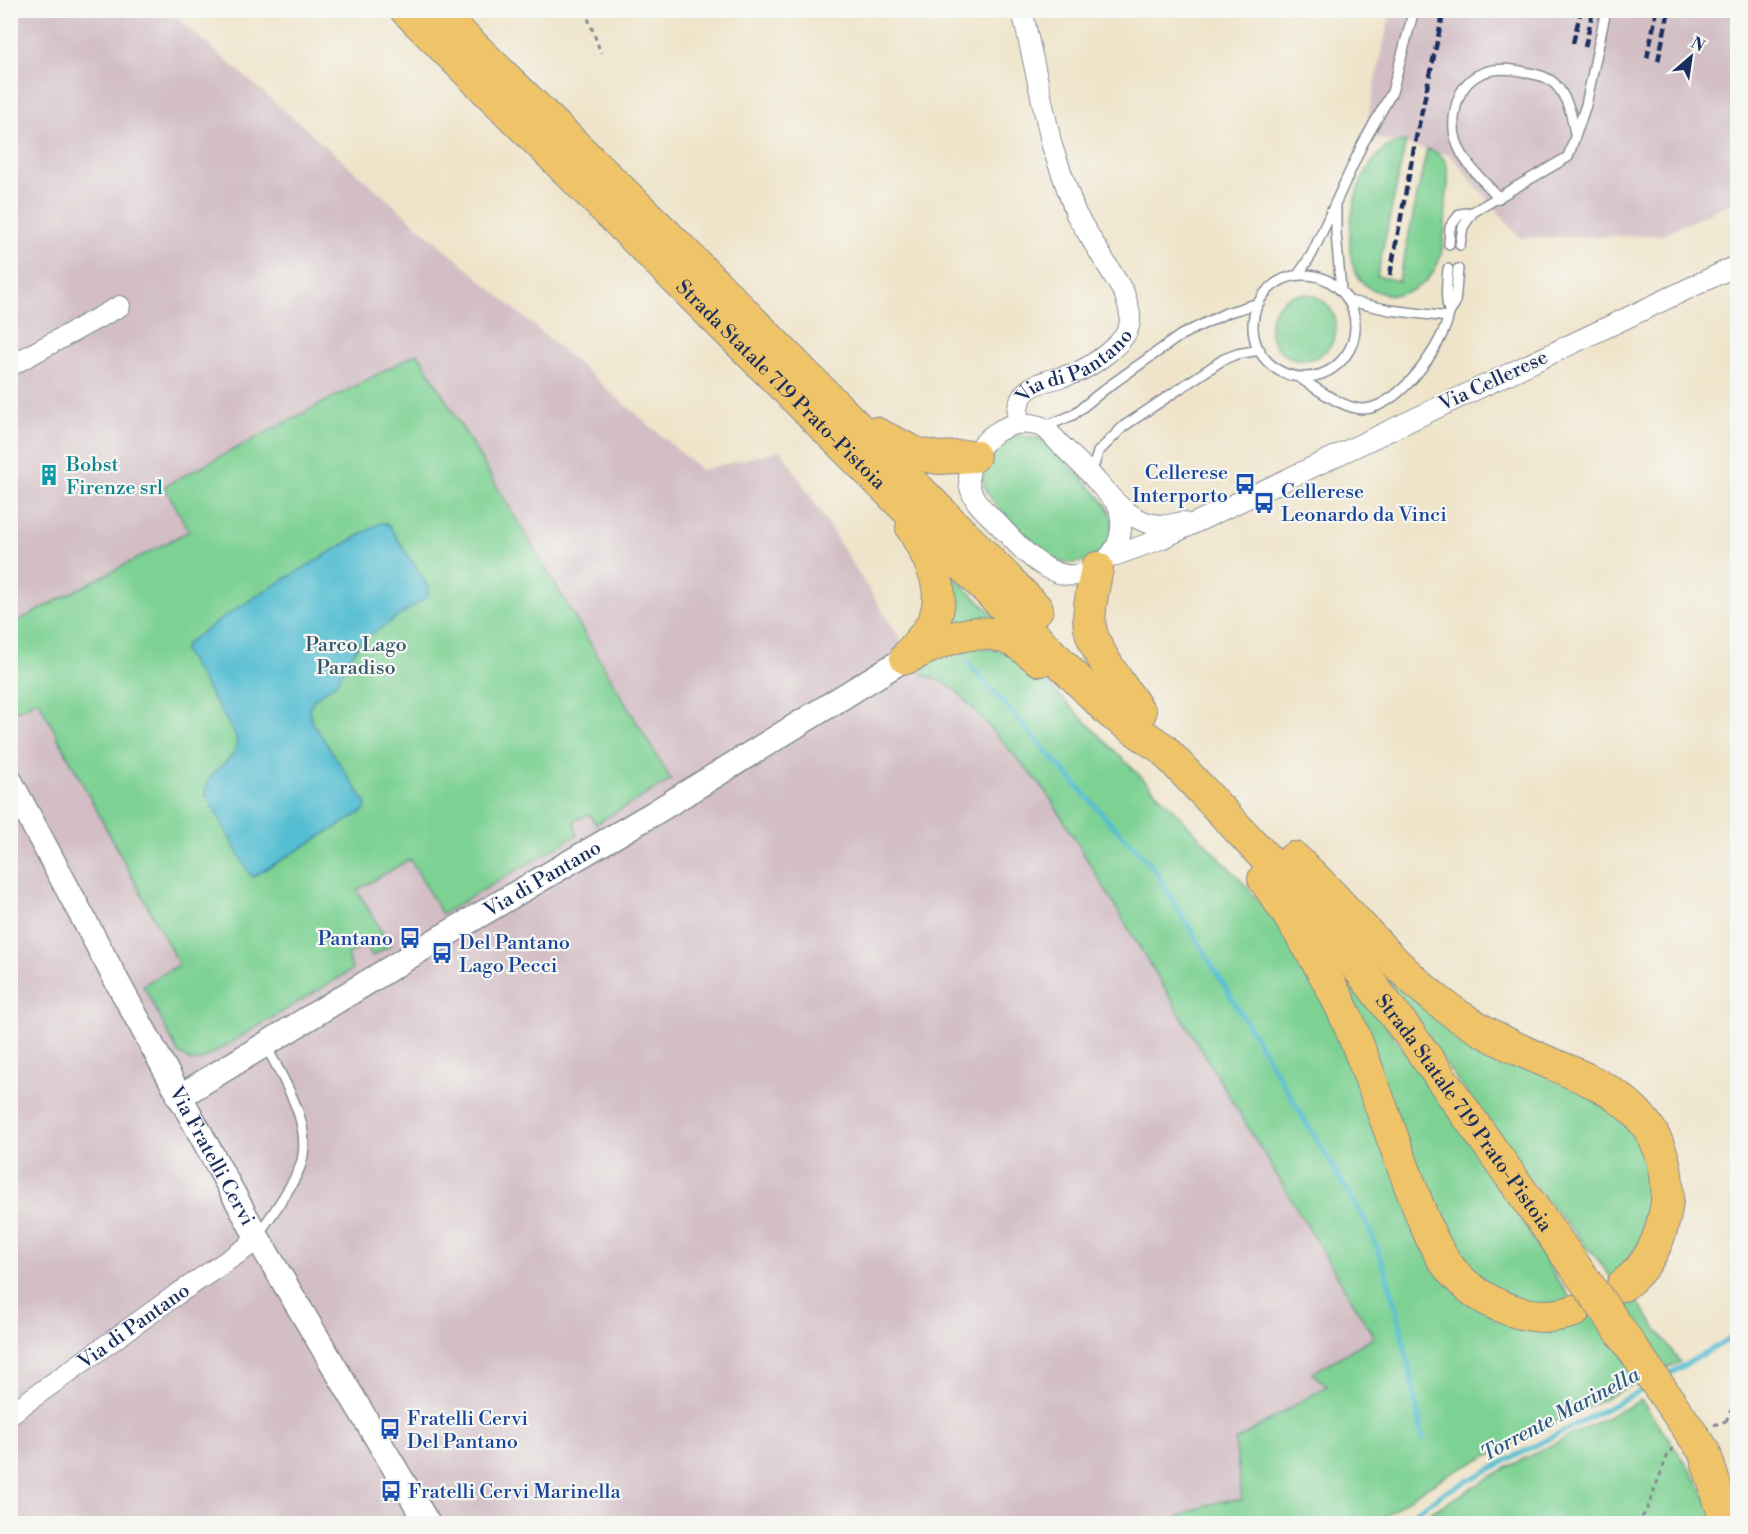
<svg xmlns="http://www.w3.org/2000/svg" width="1748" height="1534" font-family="'Libre Bodoni',serif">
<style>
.industrial{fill:#d2bec4}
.green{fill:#7dd193;stroke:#4c8078;stroke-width:1.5}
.water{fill:#55bed2;stroke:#387698;stroke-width:1.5}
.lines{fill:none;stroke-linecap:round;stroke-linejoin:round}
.stream{stroke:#55bed2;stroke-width:5}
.service-casing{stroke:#858a94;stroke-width:12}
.minor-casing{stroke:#858a94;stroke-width:22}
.tertiary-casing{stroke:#858a94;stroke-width:27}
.trunk-casing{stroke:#858a94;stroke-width:34}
.path{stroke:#858a94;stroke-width:3;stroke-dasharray:4.5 4.5;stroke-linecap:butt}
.service{stroke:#fff;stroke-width:9}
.minor{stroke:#fff;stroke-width:20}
.tertiary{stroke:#fff;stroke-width:24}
.trunk{stroke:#efc469;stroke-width:32}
.rail{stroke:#1b2f5e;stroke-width:4.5;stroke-dasharray:9 4.5;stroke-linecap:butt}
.trunk-bridge-casing{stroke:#858a94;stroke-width:34;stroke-linecap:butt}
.trunk-bridge{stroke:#efc469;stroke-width:32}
.labels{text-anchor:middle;stroke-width:4.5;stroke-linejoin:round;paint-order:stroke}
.street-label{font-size:20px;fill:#1b2f5e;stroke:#f6f6f2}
.culture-label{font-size:20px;fill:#0d838f;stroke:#f6f6f2;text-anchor:start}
.transit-label{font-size:20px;fill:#164399;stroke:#f6f6f2;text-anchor:start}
.park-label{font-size:20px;fill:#34586b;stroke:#f6f6f2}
.water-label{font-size:21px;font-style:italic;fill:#2c5a81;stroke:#f6f6f2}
</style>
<rect width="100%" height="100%" fill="#f6f6f2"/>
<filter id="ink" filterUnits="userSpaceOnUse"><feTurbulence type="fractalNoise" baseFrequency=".0167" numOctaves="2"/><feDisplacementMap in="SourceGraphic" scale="12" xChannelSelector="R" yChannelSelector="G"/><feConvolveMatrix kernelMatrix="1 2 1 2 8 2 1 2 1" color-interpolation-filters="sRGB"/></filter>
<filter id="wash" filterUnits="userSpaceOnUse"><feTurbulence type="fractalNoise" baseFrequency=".008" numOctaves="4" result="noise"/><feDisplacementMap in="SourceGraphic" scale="24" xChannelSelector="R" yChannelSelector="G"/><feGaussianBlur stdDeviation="1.35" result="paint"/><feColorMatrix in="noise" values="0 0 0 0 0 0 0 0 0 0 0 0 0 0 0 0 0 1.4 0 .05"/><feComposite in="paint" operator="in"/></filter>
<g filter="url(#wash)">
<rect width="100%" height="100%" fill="#efe4c9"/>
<!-- industrial -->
<path class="industrial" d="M10,11h159l532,459 80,-20 141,224 22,8 15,11 87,98 328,546 -62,35 16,13 -93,56 7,59 -12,-1 -53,18 -12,7 -1154,-1z
M1391,11h346v189l-76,35 -141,3 -70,-83 -86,-20z"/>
<!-- green -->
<path class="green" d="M1401,141h5l-29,135 22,5 28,-132c8,2 14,5 18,12 6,11 2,29 1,41 -1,29 0,64 -25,83 -11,8 -22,11 -35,9 -14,-3 -21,-7 -29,-19 -13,-20 -6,-67 2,-89 5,-11 14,-25 22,-34 5,-6 14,-8 20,-11z
M1270 327a33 33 0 1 1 66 0a33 33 0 1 1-66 0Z
M418,353l253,427 -75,44 -7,-10 -15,7 3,14 -135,79 -32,-55 -53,31 33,56 -18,10 -7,-11 -17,10 4,15 -152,91h-10l-12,-9 -35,-67 36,-20 -141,-265 -26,13 -1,-3 -1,-85 179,-94 -25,-45z
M1018,436l18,1 8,5c13,10 59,55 65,68 16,37 -26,67 -61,46 -15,-15 -53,-47 -61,-64 -5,-10 -5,-22 -1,-32 6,-14 17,-21 32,-24z
M948,571l53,51 -60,4z
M957,643l61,11 145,145 77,80 62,74 135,314 131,56c24,-7 43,-16 63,-31l49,70 -234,114 -29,17 -41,30h-211c20,-10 55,-26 77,-23l-7,-59 92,-55 -15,-13 62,-36 -328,-546 -87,-98 -15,-11 -22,-7v-8z
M1324,899l35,35 229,154 58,52 11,75 -43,67 -15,-21 -57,-66z
M1310,928l43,52 149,206 52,89 20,28 -51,2 -61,-37z
M1641,1400c28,40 59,78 78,124h-308l93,-55z"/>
<!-- water -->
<path class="water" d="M380,523h5l5,4 39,61 -2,9 -67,45 -24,41 -22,16 -5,11 3,12 54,81 -1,7 -112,67 -4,-4 -43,-79c-1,-30 36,-29 30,-58l-52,-85 2,-7 32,-23 45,-29z"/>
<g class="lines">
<!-- stream -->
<path class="stream" d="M967,662l137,154 49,51 213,355c32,69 42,143 57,217
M1664,1377l74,-43
M1397,1524l47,-31 204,-106"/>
</g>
</g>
<g filter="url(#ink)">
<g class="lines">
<defs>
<path id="service" d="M1499,198c-15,-17 -35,-34 -42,-55 -4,-11 -4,-21 -2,-32 7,-41 40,-47 74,-38 10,2 19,4 26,11 13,14 17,32 20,50
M1336,209v24l5,57
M1449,244l1,-17 10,-13 13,-2 95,-55 18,-52 20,-95
M1460,245l3,-18 10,-15
M1298,275l14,-21 50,-109 30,-53 22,-82
M1253 326a51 51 0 1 1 102 0a51 51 0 1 1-102 0Z
M1349,301l41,9 58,7
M1450,312l5,-9 3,-34
M1298,377c17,10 45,32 65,32 36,-1 80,-63 86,-95 1,-4 -2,-8 -2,-13 -1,-10 0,-22 1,-32
M1044,427l29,-12 32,-26 76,-54 45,-22 33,-10
M1091,475l7,-23 26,-26 100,-67 13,-5 23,-4
M258,1235c14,-21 32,-44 42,-68 15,-42 -17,-87 -35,-123"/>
<g id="minor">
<path d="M10,366l110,-60"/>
<path id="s1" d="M1017,424c0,-8 0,-19 5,-27 9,-17 38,-18 53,-24 16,-6 47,-28 53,-44 5,-12 0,-24 -4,-36l-48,-79 -24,-68 -30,-136"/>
<path d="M1119,507c5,20 2,39 -14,54 -41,37 -78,-6 -105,-35 -8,-9 -19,-17 -25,-27 -19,-31 11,-70 42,-75 8,-1 20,0 27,4 6,4 11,11 16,16 11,11 22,21 32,32 18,20 38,48 69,49 7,1 15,-2 22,-3"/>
<path d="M1108,558l53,-19 577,-274"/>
<path id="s2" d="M10,1414l166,-119 70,-47 11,-11"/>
</g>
<g id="tertiary">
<path id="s3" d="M10,781l110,206 137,250 171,287"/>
<path id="s4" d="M179,1097l256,-156 219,-128 252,-155"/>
</g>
<g id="trunk">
<path id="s5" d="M406,10l705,703 51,35 145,154 104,134 175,246"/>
<path d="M436,10l232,226 369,373"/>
<path d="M875,433l42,21 22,4 35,-2"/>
<path d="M1097,568c-3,18 -10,41 -7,60 5,25 35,63 50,85"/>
<path d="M908,655c7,-9 15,-17 21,-26 23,-35 1,-69 -17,-101"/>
<path d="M906,658c34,-16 69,-36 107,-17 9,4 18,13 27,19"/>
<path d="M1294,858c52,47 95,107 152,149 26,19 54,34 83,47 55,25 115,40 134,105 4,16 6,33 3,49 -5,31 -18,59 -43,77"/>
<path d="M1264,879c31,44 61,90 83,140 23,54 42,111 63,166 11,28 22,62 42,86 29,33 79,55 122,40"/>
<path d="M1704,1451l23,73"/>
</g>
</defs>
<!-- service casing -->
<use href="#service" class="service-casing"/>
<!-- minor casing -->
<use href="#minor" class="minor-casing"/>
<!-- tertiary casing -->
<use href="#tertiary" class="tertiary-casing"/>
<!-- trunk casing -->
<use href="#trunk" class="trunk-casing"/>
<!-- path -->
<path class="path" d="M585,10l16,43
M1726,1421l12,-25
M1714,1425l12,-4 12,6
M1636,1524l10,-12 22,-58 5,-6"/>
<!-- service -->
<use href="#service" class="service"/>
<!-- minor -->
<use href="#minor" class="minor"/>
<!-- tertiary -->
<use href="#tertiary" class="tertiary"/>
<!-- trunk -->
<use href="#trunk" class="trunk"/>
<!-- rail -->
<path class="rail" d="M1573,43l8,-33
M1585,47l8,-37
M1647,58l10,-48
M1658,61l11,-51
M1390,275l26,-137 28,-128"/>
<defs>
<path id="trunk-bridge" d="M1586,1282l118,169"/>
</defs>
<!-- trunk-bridge casing -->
<use href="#trunk-bridge" class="trunk-bridge-casing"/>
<!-- trunk-bridge -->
<use href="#trunk-bridge" class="trunk-bridge"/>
</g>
</g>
<!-- icons -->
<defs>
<symbol id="building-bare" viewBox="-9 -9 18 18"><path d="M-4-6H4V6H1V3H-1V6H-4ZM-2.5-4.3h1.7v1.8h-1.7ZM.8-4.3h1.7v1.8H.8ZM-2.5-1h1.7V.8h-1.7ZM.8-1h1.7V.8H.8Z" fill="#0f9aa8" stroke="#f6f6f2" stroke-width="2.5" paint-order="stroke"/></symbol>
<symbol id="bus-bare" viewBox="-9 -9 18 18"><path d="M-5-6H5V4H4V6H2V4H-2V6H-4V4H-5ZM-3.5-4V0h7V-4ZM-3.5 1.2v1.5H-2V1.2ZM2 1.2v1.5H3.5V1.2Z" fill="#1a4fb4" stroke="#f6f6f2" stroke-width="2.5" paint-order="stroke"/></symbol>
</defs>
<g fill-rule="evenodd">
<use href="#building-bare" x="34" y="460" width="30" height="30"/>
<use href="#bus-bare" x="1230" y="469" width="30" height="30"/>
<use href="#bus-bare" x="1249" y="488" width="30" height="30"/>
<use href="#bus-bare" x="395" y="923" width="30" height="30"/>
<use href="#bus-bare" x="427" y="938" width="30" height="30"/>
<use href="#bus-bare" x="375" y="1414" width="30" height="30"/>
<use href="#bus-bare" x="376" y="1476" width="30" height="30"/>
</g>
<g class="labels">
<!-- street labels -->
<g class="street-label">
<text dy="7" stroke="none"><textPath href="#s1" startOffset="90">Via di Pantano</textPath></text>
<text transform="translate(1493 380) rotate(-25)" y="7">Via Cellerese</text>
<text dy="7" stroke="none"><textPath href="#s5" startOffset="530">Strada Statale 719 Prato-Pistoia</textPath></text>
<text dy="7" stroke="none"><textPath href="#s4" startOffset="424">Via di Pantano</textPath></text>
<text dy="7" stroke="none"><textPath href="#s5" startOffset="1532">Strada Statale 719 Prato-Pistoia</textPath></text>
<text dy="7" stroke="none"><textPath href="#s3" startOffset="426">Via Fratelli Cervi</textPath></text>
<text dy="7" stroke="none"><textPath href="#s2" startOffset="152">Via di Pantano</textPath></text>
</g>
<!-- culture labels -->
<g class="culture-label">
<text x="66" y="471">Bobst<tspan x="66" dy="23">Firenze srl</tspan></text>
</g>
<!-- transit labels -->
<g class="transit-label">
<text x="1228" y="479" text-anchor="end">Cellerese<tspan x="1228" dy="23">Interporto</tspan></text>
<text x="1281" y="498">Cellerese<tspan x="1281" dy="23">Leonardo da Vinci</tspan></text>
<text x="393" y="945" text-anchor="end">Pantano</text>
<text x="459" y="949">Del Pantano<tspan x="459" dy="23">Lago Pecci</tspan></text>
<text x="407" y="1425">Fratelli Cervi<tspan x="407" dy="23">Del Pantano</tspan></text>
<text x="408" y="1498">Fratelli Cervi Marinella</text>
</g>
<!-- park labels -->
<g class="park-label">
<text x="356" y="651">Parco Lago<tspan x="356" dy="23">Paradiso</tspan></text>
</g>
<!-- water labels -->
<g class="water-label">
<text transform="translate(1560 1414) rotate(-28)" y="7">Torrente Marinella</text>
</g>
</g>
<!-- margin -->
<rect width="1748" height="1534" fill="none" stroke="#f6f6f2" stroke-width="36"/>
<!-- north arrow -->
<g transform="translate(1691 57) rotate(29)" stroke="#f6f6f2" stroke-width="4.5" paint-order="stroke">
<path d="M0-4.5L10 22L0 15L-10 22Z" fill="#1b2f5e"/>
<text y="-9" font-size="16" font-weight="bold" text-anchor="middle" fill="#1b2f5e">N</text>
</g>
</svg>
